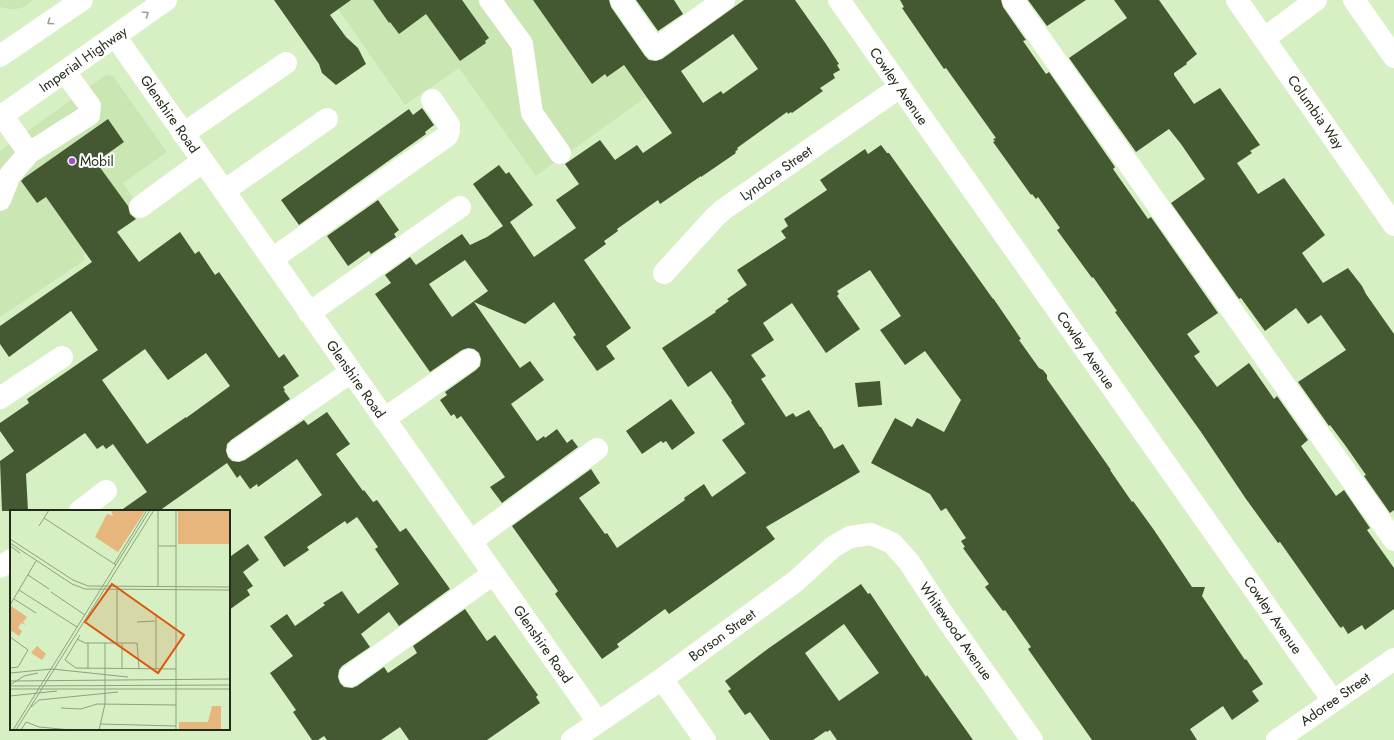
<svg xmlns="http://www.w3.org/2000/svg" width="1394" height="740" font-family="Jost,sans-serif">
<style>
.built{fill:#cae6b3}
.building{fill:#445932;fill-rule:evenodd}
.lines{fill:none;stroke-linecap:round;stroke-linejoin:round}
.minor{stroke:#fff;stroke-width:22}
.major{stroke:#fff;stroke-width:22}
.oneway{stroke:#9ca098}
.poi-dot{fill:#9d54c7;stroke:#fff;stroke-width:1.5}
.labels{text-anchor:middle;stroke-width:4;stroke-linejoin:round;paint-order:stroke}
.street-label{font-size:14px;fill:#222b1b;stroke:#fff}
.poi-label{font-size:14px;fill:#222b1b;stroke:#fff;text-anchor:start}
.inset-road{fill:none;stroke:#8ea180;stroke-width:1}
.view{fill:#de570d;fill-opacity:0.15;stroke:#de570d;stroke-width:2}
.inset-edge{fill:none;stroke:#222b1b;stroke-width:2}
</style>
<rect width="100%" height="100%" fill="#d6efc3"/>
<!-- built -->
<path class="built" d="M0,0h33l-9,7 -8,2h-7l-9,-2z
M332,0h246l68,97 -110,79 -77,-108 -54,37z
M108,75l5,1 54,76 -44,31 20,30 -60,43 2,4 -85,57v-166l103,-74z"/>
<!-- building -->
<path class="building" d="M274,0h77l-21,15 16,22 12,11 8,16 -30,21 -14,-12 -3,-9z
M373,0h89l27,38 -4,3 1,2 -26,18 -34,-47 -27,20 -9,-12 -1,1z
M533,0h76l2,7 34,49 4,4 7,1 6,-2 82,-59h51l31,44 13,20 -2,1 3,5 -7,4 2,4 -15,10 3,3 -31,22 -1,-1 -3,2 -1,-2 -50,36 1,1 -3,3 1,1 -35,24v-1l-41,28 -2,-4 -41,29 1,2 -14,10 2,3 -22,16 47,68 -25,18 9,13 -18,12 -24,-34 3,-2 -22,-33 -29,22 -51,-22 46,66 10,-7 14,19 -33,24 26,37 7,-5 1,2 12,-9 10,14 5,-4 6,8 -76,56 -12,-16 15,-10 -44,-61 -4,3 -3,-5 -3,2 -11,-16 7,-5 -2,-3 31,-22 4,-4 1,-7 -2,-6 -5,-4 -6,-1 -6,2 -32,22 -55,-78 16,-11 -6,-8 25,-18 6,8 46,-31 8,11 17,-8 16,-11 -30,-42 26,-19 7,9 3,-2 24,33 -23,17 24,35 42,-29 -20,-28 23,-16 -14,-20 35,-24 15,20 22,-15 6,8 29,-20 -48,-68 -17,12 -2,-3 -13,10zM733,34l25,35 -35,25 -2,-3 -18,12 -22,-32zM465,260l23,31 -36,26 -23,-33z
M636,0h38l9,14 -25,17z
M900,0h101l2,7 23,33 -3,1 23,33 3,-2 66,95 -2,2 35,50 3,-2 67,96 -31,21 13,18 -6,4 23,31 32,-24 25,36 3,-3 31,44 -7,6 35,50 8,-6 26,38 -3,2 27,38v41l-29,21 -3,-5 -14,9 -5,-8 -2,2 -2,-2 -59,-84 -2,1 -32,-44 -45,-67 -86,-120 2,-1 -24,-34 -1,1 -35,-48 3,-2 -22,-31 -2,2 -4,-5 -1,1 -38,-53 2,-1 -2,-2 3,-1 -50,-70 -2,1 -42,-61 2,-1z
M1028,0h58l-39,26z
M1114,0h45l38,54 -11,9 1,1 -13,9v2l20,29 26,-16 40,57 -10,6 2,2 -15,10 21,31 26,-16 41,57 -23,18 21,30 25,-15 14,18 4,8 28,40v176l-4,3 -26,-37 2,-1 -21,-30 -15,-20 -1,1 -31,-44 48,-32 -25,-35 -13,9 -12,-16 -31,23 -24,-33 -2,1 -68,-96 34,-24 -24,-35 -12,-15 -33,23 -67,-94 58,-40z
M422,108l12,17 -9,7 1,2 -127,91 -18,-25 128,-91 4,6z
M108,119l16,23 -28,20 32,44 2,8 6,5 -19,13 22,30 41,-30 15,22 4,-3 16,24 4,-3 60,86 5,-4 15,22 -16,11 2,3 -1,1 6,8 -59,41 -4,4 -1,7 2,6 4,4 7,1 6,-2 59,-40 4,5 19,-13 23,32 -14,10 27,37 1,-1 9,12 4,-2 23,32 6,-4 44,61 -51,37 -10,-14 -28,22 9,13 -28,19 -3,4 -1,7 2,6 4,4 8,1 5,-2 27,-19 4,6 29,-20 -4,-7 52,-37 22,32 8,-6 43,60 -2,2 4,6 -53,37h-78l-9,-13 -19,13h-54l-3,-4 -6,4h-6l-19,-28 3,-2 -26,-37 23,-17 -23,-30 17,-12 8,12 30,-21 -2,-2 19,-12 16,23 41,-30 -24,-35 3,-2 -21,-30 -10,7 -2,-3 -38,26 2,3 -25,17 -20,-30 58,-42 -25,-36 -39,28 -1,-3 -7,5 -10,-14 -3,3 -10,-15 -68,48h-39l27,-19 -34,-48 -7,5 -3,-4 -6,4 -12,-16 -59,41 2,37h-26l-2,-50 14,-10 -14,-20v-8l29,-20 -2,-4 71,-49 -27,-39 -62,46 -9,-13v-18l92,-64 -46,-65 -9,6 -16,-22 3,-3zM145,349l23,31 38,-27 24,33 -44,32v-1l-39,27 -45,-64z
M881,145l6,8h2l104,146v-1l28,41 -2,1 20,28 4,2 4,5v4l64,91h-1l22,32 1,-1 21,29 38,57h13l-3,9 43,64 1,-1 17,25 -11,7 7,10 -27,19 -9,-14 -33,23 7,11h-105l-64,-91 3,-2 -26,-37 -2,1 -18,-24 4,-3 -26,-36 2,-1 -4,-6 5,-3 -20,-30 -5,3 -11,-17 -59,-31 24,-45 17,9 5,-9 27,14 17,-32 -36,-49 -20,14 -25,-35 21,-14 -31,-46 -33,21 2,3 -2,2 23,33 -34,24 -34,-50 -29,20 11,17 -23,15 15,21 -5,3 25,38 7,-4 3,4 13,-7 11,17h1l13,22 9,-5 17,28 -94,55 9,12 -106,75 -4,-5 -48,35 2,3 -17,12 -47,-65 3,-3 -46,-65 79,-57 9,14 -21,15 26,36 2,-1 10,15 68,-48 -1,-2 20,-14 8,13 34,-24 -24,-33 23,-16 -14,-22 1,-1 -21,-30 -23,16 -26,-39 54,-36 -1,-1 14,-10 -2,-2 20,-14 -10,-15 49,-32 -5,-7 7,-5 -4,-7 43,-29 -7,-10 45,-31 3,5z
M378,200l21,30 -5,4 2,3 -25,17 -2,-3 -21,15 -21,-30z
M880,381l2,24 -24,2 -3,-24z
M671,399l24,34 -23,17 -6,-9 -3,2 -2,-2 -19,13 -16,-23z
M248,544l11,16 -16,12 10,14 -6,4 3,5 -21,15v-58l2,4z
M861,584l7,10 2,-1 56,84 1,-2 46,65h-136l-7,-10 -3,2 -1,-1 -13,9h-43l-20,-28 -5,3 -17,-24 3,-2 -6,-8 44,-33zM844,624l35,49 -40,28 -34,-48z"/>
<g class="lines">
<!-- minor -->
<path class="minor" d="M490,0l32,44 10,69 28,40
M621,0l34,49 69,-49
M839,0l494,701
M1013,0l381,540
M1237,0l157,225
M1354,0l40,57
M115,36l483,686
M1265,38l51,-38
M2,115l27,38
M183,134l103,-71
M224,191l103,-72
M0,200l10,-25 19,-22 60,-38 1,-9 -25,-34
M140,207l63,-46
M272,259l175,-123 2,-5v-6l-17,-25
M664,273l51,-56 9,-8 176,-122
M309,313l151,-106
M0,398l62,-41
M384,419l85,-59
M238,450l113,-78
M80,511l26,-20
M471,541l126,-92
M0,567l11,-7
M350,676l143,-102
M662,679l43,61
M572,740l90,-61 134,-98 37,-34 17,-10 21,-3 21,9 17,19 32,49 91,129
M1277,740l117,-81"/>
<!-- major -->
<path class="major" d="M0,56l82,-56
M0,117l166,-117"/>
</g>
<!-- one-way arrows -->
<defs><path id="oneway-chevron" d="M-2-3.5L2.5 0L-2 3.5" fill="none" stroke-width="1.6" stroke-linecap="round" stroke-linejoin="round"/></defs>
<g class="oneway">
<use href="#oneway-chevron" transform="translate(146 14) rotate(-35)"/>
<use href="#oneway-chevron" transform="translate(50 22) rotate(146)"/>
</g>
<!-- markers -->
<circle class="poi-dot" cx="72" cy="161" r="4"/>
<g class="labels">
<!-- street labels -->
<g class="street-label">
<text transform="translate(83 59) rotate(-35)" y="5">Imperial Highway</text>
<text transform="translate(899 86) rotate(55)" y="5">Cowley Avenue</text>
<text transform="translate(1316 112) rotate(55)" y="5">Columbia Way</text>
<text transform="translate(170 114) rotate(55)" y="5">Glenshire Road</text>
<text transform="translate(776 173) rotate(-35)" y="5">Lyndora Street</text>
<text transform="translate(1086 350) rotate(55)" y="5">Cowley Avenue</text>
<text transform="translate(356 379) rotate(55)" y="5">Glenshire Road</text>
<text transform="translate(1273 615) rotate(55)" y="5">Cowley Avenue</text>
<text transform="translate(956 631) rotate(55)" y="5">Whitewood Avenue</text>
<text transform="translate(722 635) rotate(-36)" y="5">Borson Street</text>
<text transform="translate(543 644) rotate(55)" y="5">Glenshire Road</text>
<text transform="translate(1335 699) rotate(-35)" y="5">Adoree Street</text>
</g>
<!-- poi labels -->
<g class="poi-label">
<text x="80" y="166">Mobil</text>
</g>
</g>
<!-- overview -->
<g transform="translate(10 510)">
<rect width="220" height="220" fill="#d6efc3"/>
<path d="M101,0l34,1 -27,41 -23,-15 12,-23 6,2zM168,1h52v33h-52zM1,96l16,11 -4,5 3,3 -5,-2 -3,5 4,3 -3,5 -9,-6zM27,136l9,8 -4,6 -11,-7zM202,196h9v24h-42v-8h29z" fill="#e6b67c"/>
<path class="inset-road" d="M166,0v220M34,8l72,47M29,16l10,-16M0,29l63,41 15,6 142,1M0,33l62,41 13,5 145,1M0,36l10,7M148,36h18M104,54l33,-54M18,65l21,14M148,77v-77M9,80l58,37M107,80v53M41,82l34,23M4,89l22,14M0,95l26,-44M146,104v55M127,112l18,-1M70,125l-15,25 11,8 100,1M0,127l18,13 -10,17 -8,1M67,129l8,4h52l2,25M78,133v26M112,133v26M0,163l42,-4 76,8M0,171l220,-2M0,175l14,-9 14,-3M0,176l220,-1M0,179h220M0,186l47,-5M21,197l8,-7 79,-8M51,198l20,1 16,-5 79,1M90,214l76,2M3,220l137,-220M6,220l138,-220M11,220l5,-8 13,5 32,3M89,220l6,-26v-61M220,220v-29"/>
<path class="view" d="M102,74l72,51 -26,38 -73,-51z"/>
<rect width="220" height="220" class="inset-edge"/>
</g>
</svg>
